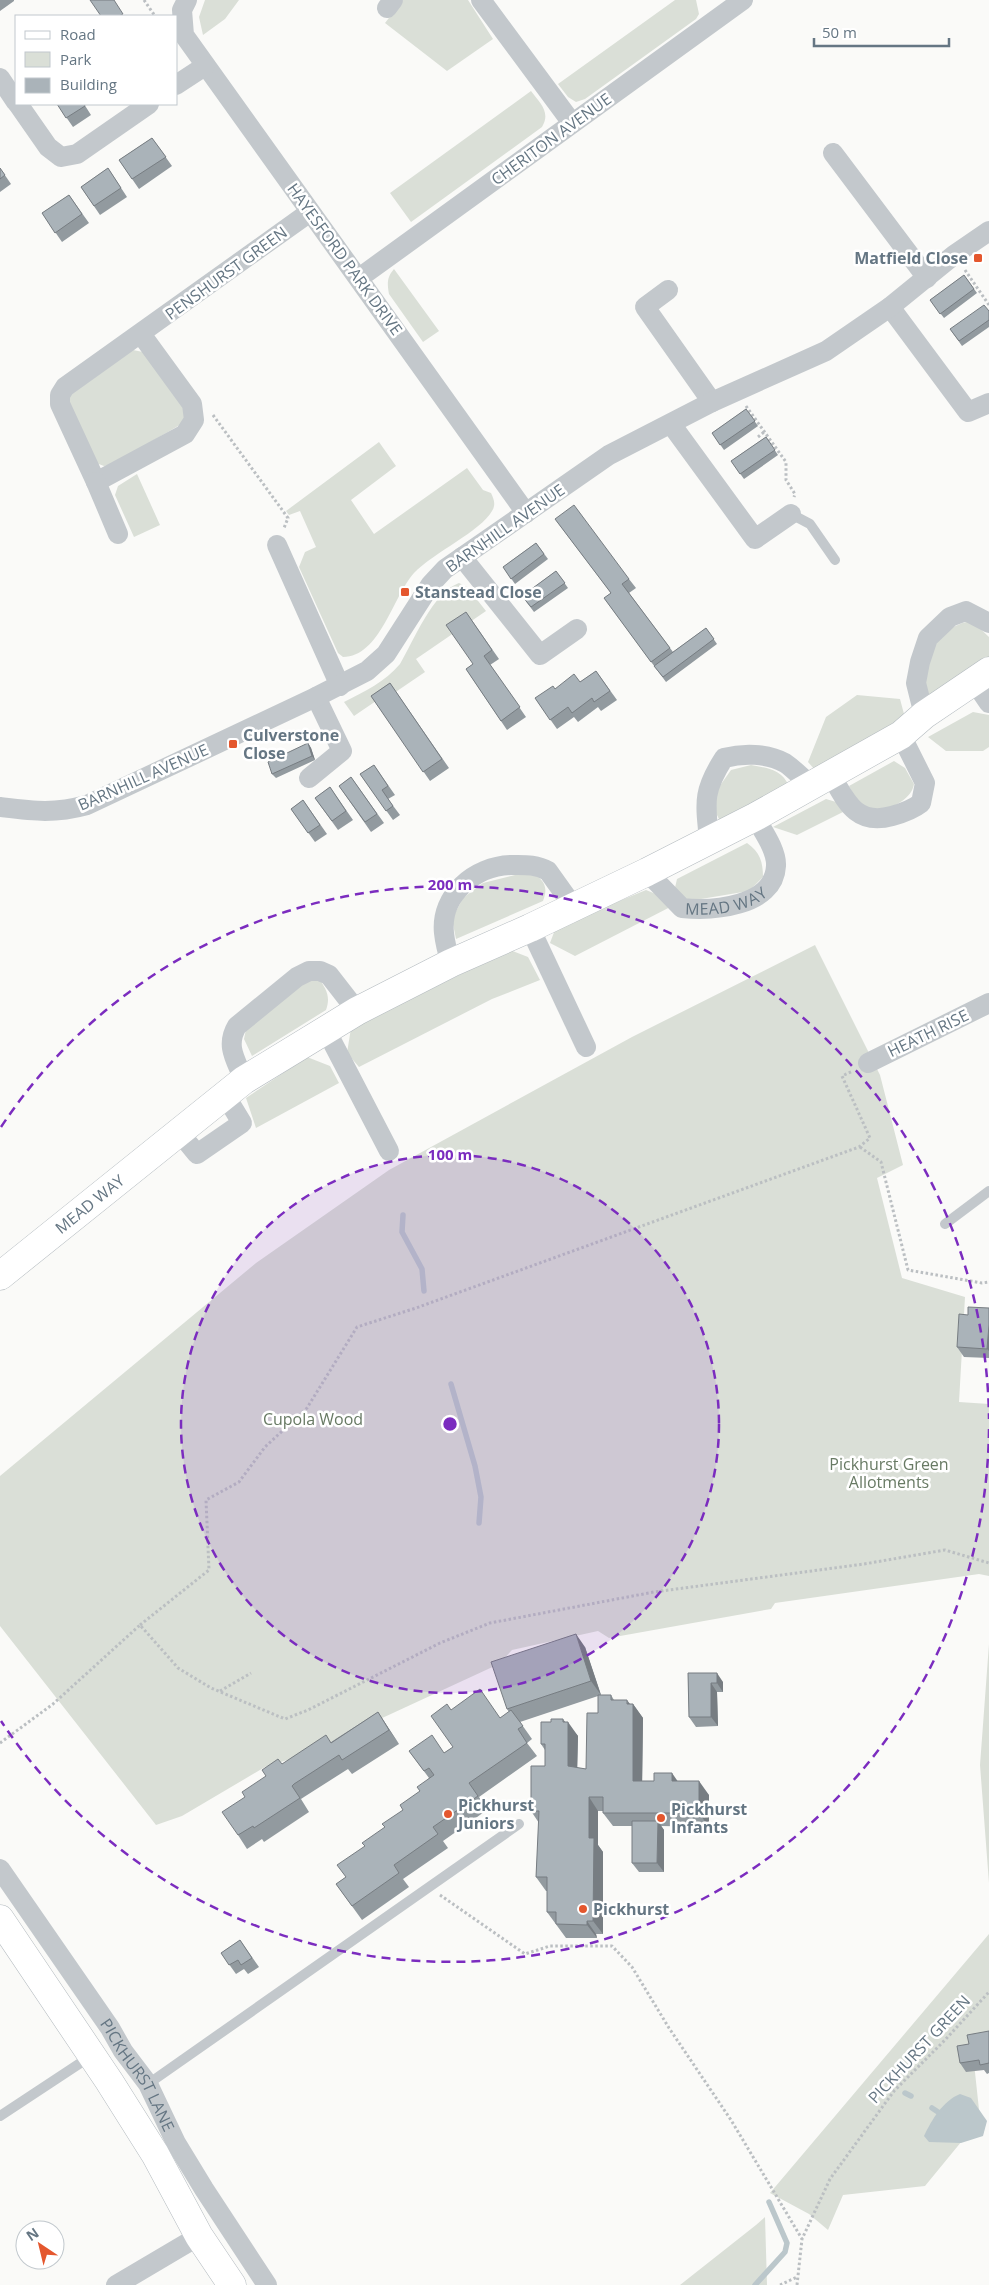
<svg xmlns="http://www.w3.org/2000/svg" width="989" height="2285" font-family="'Open Sans',sans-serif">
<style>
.green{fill:#dadfd7}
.water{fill:#bbc7cb}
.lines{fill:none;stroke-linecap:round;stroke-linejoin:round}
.stream{stroke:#bbc7cb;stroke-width:5.5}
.secondary-casing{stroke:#b3babf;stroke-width:29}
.path{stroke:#bbbfc2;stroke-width:3;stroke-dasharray:2.5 2.5;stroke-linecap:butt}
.lane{stroke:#c3c8cc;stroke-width:10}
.street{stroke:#c3c8cc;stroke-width:20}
.secondary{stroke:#fff;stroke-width:28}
.wall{fill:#929a9f}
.shaded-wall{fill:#777d82}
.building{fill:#aab3b9;stroke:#777d82}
.ring{fill:none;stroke:#7b2cbf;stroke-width:2.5;stroke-dasharray:9 6}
.poi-dot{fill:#e4572e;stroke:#fff;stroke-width:2}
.labels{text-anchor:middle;stroke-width:5;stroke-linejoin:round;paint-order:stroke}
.street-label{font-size:16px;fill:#657683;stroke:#fff}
.poi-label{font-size:16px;font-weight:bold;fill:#657683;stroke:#fff;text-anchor:start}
.park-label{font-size:16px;fill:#687a64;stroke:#fff}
.centre{fill:#7b2cbf;stroke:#fff;stroke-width:2.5}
.ring-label{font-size:15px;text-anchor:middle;font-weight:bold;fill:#7b2cbf;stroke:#fff;stroke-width:5;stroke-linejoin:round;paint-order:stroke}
</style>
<rect width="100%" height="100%" fill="#fafaf8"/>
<!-- green -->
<path class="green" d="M205,0h34l-14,19 -22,16 -4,-18z
M403,0h65l25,39 -46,32 -62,-48z
M675,0h21l3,14 -3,5 -111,80 -9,3 -8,-5 -10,-13z
M531,91c9,12 20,21 11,36l-131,95 -21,-29z
M394,269l45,62 -16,11 -34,-48c-2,-11 -2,-17 5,-25z
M133,350l10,2 41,53 1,17 -74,43 -7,1 -8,-3 -27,-56 1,-12z
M379,442l17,24 -45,34 23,34 93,-66 16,22 8,3c3,6 5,12 1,18 -11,20 -59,42 -78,62 -21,23 -34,84 -71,84l-5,-4 -39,-86 6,-15 11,-5 -16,-36 -11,4 -3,-4z
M137,474l23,51 -26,12 -19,-42 3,-9z
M459,583l8,4 19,24 -70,48 9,13 -47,32 -2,-3 -22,15 -10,-14c21,-11 41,-20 56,-38 14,-24 33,-72 59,-81z
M972,621l17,16v26l-56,39 -10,-15c2,-10 2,-22 5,-31 6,-19 26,-33 44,-35z
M857,695l43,4 4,15 -5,9 -84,47 -7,-8 18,-45z
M973,712l16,3v32l-6,4h-37l-18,-14z
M894,761l11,7 9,16c-2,14 -20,24 -34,26 -6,0 -15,-3 -21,-4l-10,-20z
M751,765c18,3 33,5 39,24l-70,32 -7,-14 6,-20 12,-17z
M826,799l27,8 -56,28 -24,-8z
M747,843c13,9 16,19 16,34l-14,14 -66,11 -9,-10 3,-13z
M535,874c10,8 13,14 8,27l-87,38 -4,-20 11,-21 20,-15 32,-8z
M646,890l32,13 -103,53 -25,-13 6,-16z
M815,945l65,130 23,90 -26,13 25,100 63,19 -6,105 30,2v172l-10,-2 -204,29 -4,6 -162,29 -11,-7 -86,19 -13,14 -199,92 -35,11 -83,49 -26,9 -156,-199v-150l256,-213 133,-93 243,-133z
M510,950l18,7 12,23 -48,19 -133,68 -12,-14 4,-25z
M318,977c8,12 13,19 8,33l-74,46 -8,-17 2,-10 59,-50z
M307,1057l23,9 9,17 -83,45 -10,-30z
M989,1644v239l-9,-118z
M989,1934v107l-15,22 6,56 -55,67 -82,9 -15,35 -19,-16 -39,-21z
M765,2217l2,68h-87l76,-60z"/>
<!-- water -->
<path class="water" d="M960,2094l11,4 16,23 -4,15 -22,7 -32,-1 -5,-6c8,-17 19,-35 36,-42z"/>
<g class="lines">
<!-- stream -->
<path class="stream" d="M403,1215l-1,17 20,37 2,22
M451,1384l24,82 6,31 -2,26
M905,2093l6,3
M932,2108l6,4
M755,2285l30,-33 2,-9 -18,-41"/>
<defs>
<g id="secondary">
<path id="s3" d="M0,1276l244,-196 113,-69 94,-48 79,-35 117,-56 108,-55 146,-82 23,-20 65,-44"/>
<path d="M0,1919l109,162 46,73 44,82 33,49"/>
</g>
</defs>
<!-- secondary casing -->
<use href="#secondary" class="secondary-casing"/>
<!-- path -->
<path class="path" d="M144,0l11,16
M965,270l24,35
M746,406l40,56v18l9,14 -1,3
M213,415l75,103 -4,10
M758,437l6,-5
M860,1147l21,15 27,108 74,13 7,-1
M140,1625l69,-55 -3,-70 33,-18 26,-35 42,-39 50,-81 59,-19 443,-161 11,-9 -28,-62 11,-5
M220,1691l31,-18
M0,1743l53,-39 87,-79 38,43 33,20 74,31 23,-9 132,-67 50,-20 164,-31 210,-28 81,-14 44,13
M440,1895l85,59 25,-8h62l20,21 37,61 62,92 71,119
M780,2285l17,-8
M797,2285l5,-46 28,-60 64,-88 51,-51 44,-48"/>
<!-- lane -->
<path class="lane" d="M791,514l19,10 25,36
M945,1224l44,-33
M148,2084l371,-260
M0,2116l91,-60"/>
<!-- street -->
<g class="street">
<path d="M187,0l-5,10 2,25 342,478"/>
<path d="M481,0l91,123"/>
<path d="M387,8l6,-8"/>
<path d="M0,78l16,24"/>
<path d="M176,85l29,-19"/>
<path d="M18,104l30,43 13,10 16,-3 72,-50"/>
<path d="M833,153l94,125"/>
<path d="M359,278l384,-278"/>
<path d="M668,290l-23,17 67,95"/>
<path d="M890,307l78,105 21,-9"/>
<path d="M141,334l51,70 2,16 -9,14 -89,48 -36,-78v-9l5,-8 245,-175"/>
<path d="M671,424l84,115 36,-25"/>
<path d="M96,482l22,52"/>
<path d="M277,545l63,141"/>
<path d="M462,557l78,98 37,-26"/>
<path d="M974,681l15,22"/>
<path d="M924,715l-8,-32 4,-21 8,-24 22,-21 16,-6 23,12"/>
<path d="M831,775c15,26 25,51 61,41 11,-3 20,-6 29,-13l4,-20 -24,-48"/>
<path d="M309,778l33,-27 -26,-54"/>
<path d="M0,807c33,4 54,7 87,-2l229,-108 51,-26 19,-17 45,-70 14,-15 164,-114 103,-53 114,-51 64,-44 64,-52 35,-24"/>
<path d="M709,839c-4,-38 -6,-48 15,-81 19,-5 43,-5 61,5 9,6 18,16 27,23"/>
<path id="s1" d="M647,872l35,36c30,3 92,-1 94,-42 1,-16 -14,-36 -21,-49"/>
<path d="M530,928l56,119"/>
<path d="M451,963c-3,-9 -6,-20 -7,-30 -4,-38 31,-67 67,-68 13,0 25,-1 37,6l25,35"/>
<path d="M326,1030l63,121"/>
<path d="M868,1063l121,-60"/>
<path d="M244,1080c-8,-20 -19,-34 -7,-54l60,-49 12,-6h11l9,4 28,36"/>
<path d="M179,1132l18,22 45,-31 -17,-28"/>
<path id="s2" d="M0,1869l110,159 13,23 25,33 28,59 28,46 63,96"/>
<path d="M116,2285l83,-49"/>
</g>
<!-- secondary -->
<use href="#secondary" class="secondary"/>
</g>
<!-- wall -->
<path class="wall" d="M0,0h14v1l-14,10z
M57,104h27l7,11 -18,12z
M152,138l20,28 -33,23 -20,-29z
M0,168l11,16 -11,8z
M108,168l19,29 -27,18 -19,-28z
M69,195l20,28 -27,19 -20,-29z
M964,275l13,18 -33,25 -14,-18z
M989,311v16l-27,19 -12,-17z
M746,409l12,17 -34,24 -12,-17z
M766,437l12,18 -34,24 -13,-18z
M555,519l74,60 7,9 -7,5 44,59 33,-24 11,16 -51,38 -62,-84 7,-5z
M536,543l12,16 -33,25 -12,-17z
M556,571l12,17 -34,24 -12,-16z
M466,612l33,47 -9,6 36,52 -19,13 -41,-61 7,-5z
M596,671l21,29 -16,11 -3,-4 -20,15 -4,-5 -17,12 -22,-31 20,-9 25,-7z
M390,683l59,85 -19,13 -59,-85z
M308,743l3,5 4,12 -39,18 -4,-4z
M374,765l21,30 -7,4 12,16 -7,5 -33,-46z
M351,777l33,46 -13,9 -32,-46z
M330,787l23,33 -15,10 -23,-32z
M303,800l24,34 -12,8 -24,-33z
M989,1308v50l-25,-1 -7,-10 11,-32z
M585,1647l16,48h10l3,5 16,4h3l10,14 -1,63h36l31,14v32l-48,-1 3,4v42h-25l-7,-9v-37h-19l-10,-13v-2h-5v34l5,7v82h-7l1,4h-31l-19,-26v-21h-1l-10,-14 3,-54 -8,-12 14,-45v-16l-4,-6 24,-22 13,14 -1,32 9,1 12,-56v-17l-78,26 12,17 -5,4 10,13 -58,41 8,13 -44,31 5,7 -45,31 6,8 -47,33 -26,-36 10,-7 19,-31 38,-36 17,-19 9,-13 -20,-27 35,2 9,-6 -2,-37 49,8 9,-6 -2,-3z
M688,1673l35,9v10h-6l1,34 -22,1 -7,-10z
M378,1712l21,32 -47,30 -4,-5 -44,28 -3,2 8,13 -45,30 -2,-3 -15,10 -9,-14 7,-38 21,-21 16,-12 49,-22z
M240,1940l19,27 -11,7 -4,-5 -8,5 -15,-21z
M989,2031v42l-2,1 -3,-4 -18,2 -6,-9 9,-19z"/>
<!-- shaded-wall -->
<path class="shaded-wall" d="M308,743l3,5 4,12 -3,-4z
M989,1325v26l-2,-2z
M576,1634l9,13 16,48 -10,-14z
M717,1673l6,9v10l-6,-9z
M711,1683l6,9 1,34 -7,-9z
M627,1700l6,8v-4l10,14 -1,77 -9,-14z
M378,1712l9,14 12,18 -10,-14z
M563,1719l5,7v-4l10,14 -1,44 -9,-14z
M672,1773l9,13 -9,-5z
M699,1781l10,14v32l-10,-14z
M589,1797l9,14v34l5,7v82l-10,-13 -4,-83z
M658,1821l6,9v42l-7,-9z
M587,1921l9,13 1,4 -10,-13z"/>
<!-- building -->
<path class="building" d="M90,0h24l9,14 -4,2h-18z
M57,104h27l1,2 -19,12z
M152,138l14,19 -34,22 -13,-19z
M0,168l5,7 -5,4z
M108,168l13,20 -27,18 -13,-19z
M69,195l13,19 -27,19 -13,-20z
M964,275l10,14 -34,25 -10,-14z
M984,305l5,6v9l-30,21 -9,-12z
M746,409l9,12 -35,24 -8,-12z
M766,437l9,13 -35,24 -9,-13z
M574,505l55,74 -7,5 48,64 -19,14 -47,-64 7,-5 -56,-74z
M536,543l8,11 -33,25 -8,-12z
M556,571l9,12 -34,24 -9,-11z
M466,612l26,38 -8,6 36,51 -19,14 -35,-52 7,-5 -27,-39z
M706,628l8,11 -51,38 -9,-11z
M596,671l14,20 -16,11 -2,-4 -20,15 -4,-6 -18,13 -15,-22 18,-12 2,3 19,-15 6,8z
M390,683l52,76 -19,13 -52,-76z
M308,743l4,13 -40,18 -4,-12z
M374,765l14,21 -6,4 11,16 -7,5 -26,-37z
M351,777l26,37 -12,8 -26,-36z
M330,787l16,24 -14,10 -17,-23z
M303,800l17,25 -12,8 -17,-24z
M968,1307l21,1v17l-2,24 -30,-2 2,-33 9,1z
M576,1634l15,47 -84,28 -16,-47z
M688,1673h29v10h-6v34h-22z
M480,1689l20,29 11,-8 12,16 -5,3 9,14 -58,40 9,13 -45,31 5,7 -44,31 5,8 -47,33 -16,-22 10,-7 -9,-12 28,-19 -3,-3 23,-16 -3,-3 21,-14 -3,-5 20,-14 -3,-4 17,-12 -5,-7 -5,3 -15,-20 23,-16 12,18 9,-6 -22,-31 16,-12 4,6z
M598,1695h13v5h16v4h6v77h21v-8h18v8h27v32h-96v-16h-14v41h5l-1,83h-6v4l-31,-1v-12h-9v-35h-11l3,-66h-8v-45h14v-22h-4v-22h10v-3h12v3h5v44l18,3 1,-56h11z
M378,1712l11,18 -47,30 -3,-5 -45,29 -2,2 8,12 -46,30 -1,-2 -15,9 -16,-23 23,-15 -3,-5 24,-16 -4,-6 16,-11 4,5 44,-29 5,8z
M632,1821h26l-1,42h-25z
M240,1940l12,18 -11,7 -3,-5 -9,5 -8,-12z
M989,2031v32l-9,2 -1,-5 -19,3 -3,-17 12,-2 -2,-9z"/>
<!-- distance rings -->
<circle cx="450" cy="1424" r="269" fill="#7b2cbf" fill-opacity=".12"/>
<g class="ring">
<circle cx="450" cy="1424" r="269"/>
<path d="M989 1429A539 539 0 0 1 1 1721M1 1127A539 539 0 0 1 989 1419"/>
</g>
<!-- markers -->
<g class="poi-dot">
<rect x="973" y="253" width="10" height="10" rx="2.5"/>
<rect x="400" y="587" width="10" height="10" rx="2.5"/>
<rect x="228" y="739" width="10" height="10" rx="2.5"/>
<circle cx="448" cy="1814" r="5"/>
<circle cx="661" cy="1818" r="5"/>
<circle cx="583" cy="1909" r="5"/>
</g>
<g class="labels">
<!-- street labels -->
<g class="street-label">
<text transform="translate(551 139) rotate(-36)" y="6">CHERITON AVENUE</text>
<text transform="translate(345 259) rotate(54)" y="6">HAYESFORD PARK DRIVE</text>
<text transform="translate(226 273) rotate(-36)" y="6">PENSHURST GREEN</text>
<text transform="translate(505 528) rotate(-35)" y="6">BARNHILL AVENUE</text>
<text transform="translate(143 777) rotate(-24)" y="6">BARNHILL AVENUE</text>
<text dy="6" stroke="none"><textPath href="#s1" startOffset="95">MEAD WAY</textPath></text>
<text transform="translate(928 1033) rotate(-26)" y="6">HEATH RISE</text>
<text dy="6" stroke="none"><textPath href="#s3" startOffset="115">MEAD WAY</textPath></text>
<text transform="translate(919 2049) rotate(-47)" y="6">PICKHURST GREEN</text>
<text dy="6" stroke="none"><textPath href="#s2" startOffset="248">PICKHURST LANE</textPath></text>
</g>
<!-- poi labels -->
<g class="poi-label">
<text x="968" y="264" text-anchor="end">Matfield Close</text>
<text x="415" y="598">Stanstead Close</text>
<text x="243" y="741">Culverstone<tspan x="243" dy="18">Close</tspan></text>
<text x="458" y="1811">Pickhurst<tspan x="458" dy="18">Juniors</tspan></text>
<text x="671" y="1815">Pickhurst<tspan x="671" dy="18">Infants</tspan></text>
<text x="593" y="1915">Pickhurst</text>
</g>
<!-- park labels -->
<g class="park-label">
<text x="313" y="1425">Cupola Wood</text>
<text x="889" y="1470">Pickhurst Green<tspan x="889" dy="18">Allotments</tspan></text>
</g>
</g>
<circle cx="450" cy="1424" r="8" class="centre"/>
<g class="ring-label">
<text x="450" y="890">200 m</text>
<text x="450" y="1160">100 m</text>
</g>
<!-- legend -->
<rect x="15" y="15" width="162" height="90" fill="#ffffff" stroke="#c1c8cd"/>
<rect x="25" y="31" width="25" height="8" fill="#ffffff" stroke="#c1c8cd"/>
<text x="60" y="40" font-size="15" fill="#657683">Road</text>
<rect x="25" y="52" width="25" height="15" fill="#dadfd7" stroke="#c1c8cd"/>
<text x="60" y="65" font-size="15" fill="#657683">Park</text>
<rect x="25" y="78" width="25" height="15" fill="#aab3b9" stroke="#c1c8cd"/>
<text x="60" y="90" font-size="15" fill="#657683">Building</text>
<!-- north arrow -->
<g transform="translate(40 2245) rotate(325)"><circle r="24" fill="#ffffff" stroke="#c1c8cd"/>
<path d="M0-4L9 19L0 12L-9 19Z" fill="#e4572e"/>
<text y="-8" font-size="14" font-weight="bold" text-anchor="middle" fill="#657683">N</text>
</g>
<!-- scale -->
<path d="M814 38v8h135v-8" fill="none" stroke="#657683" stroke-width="2.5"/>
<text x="822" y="38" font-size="15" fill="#657683" stroke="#ffffff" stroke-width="4" paint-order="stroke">50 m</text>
</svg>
